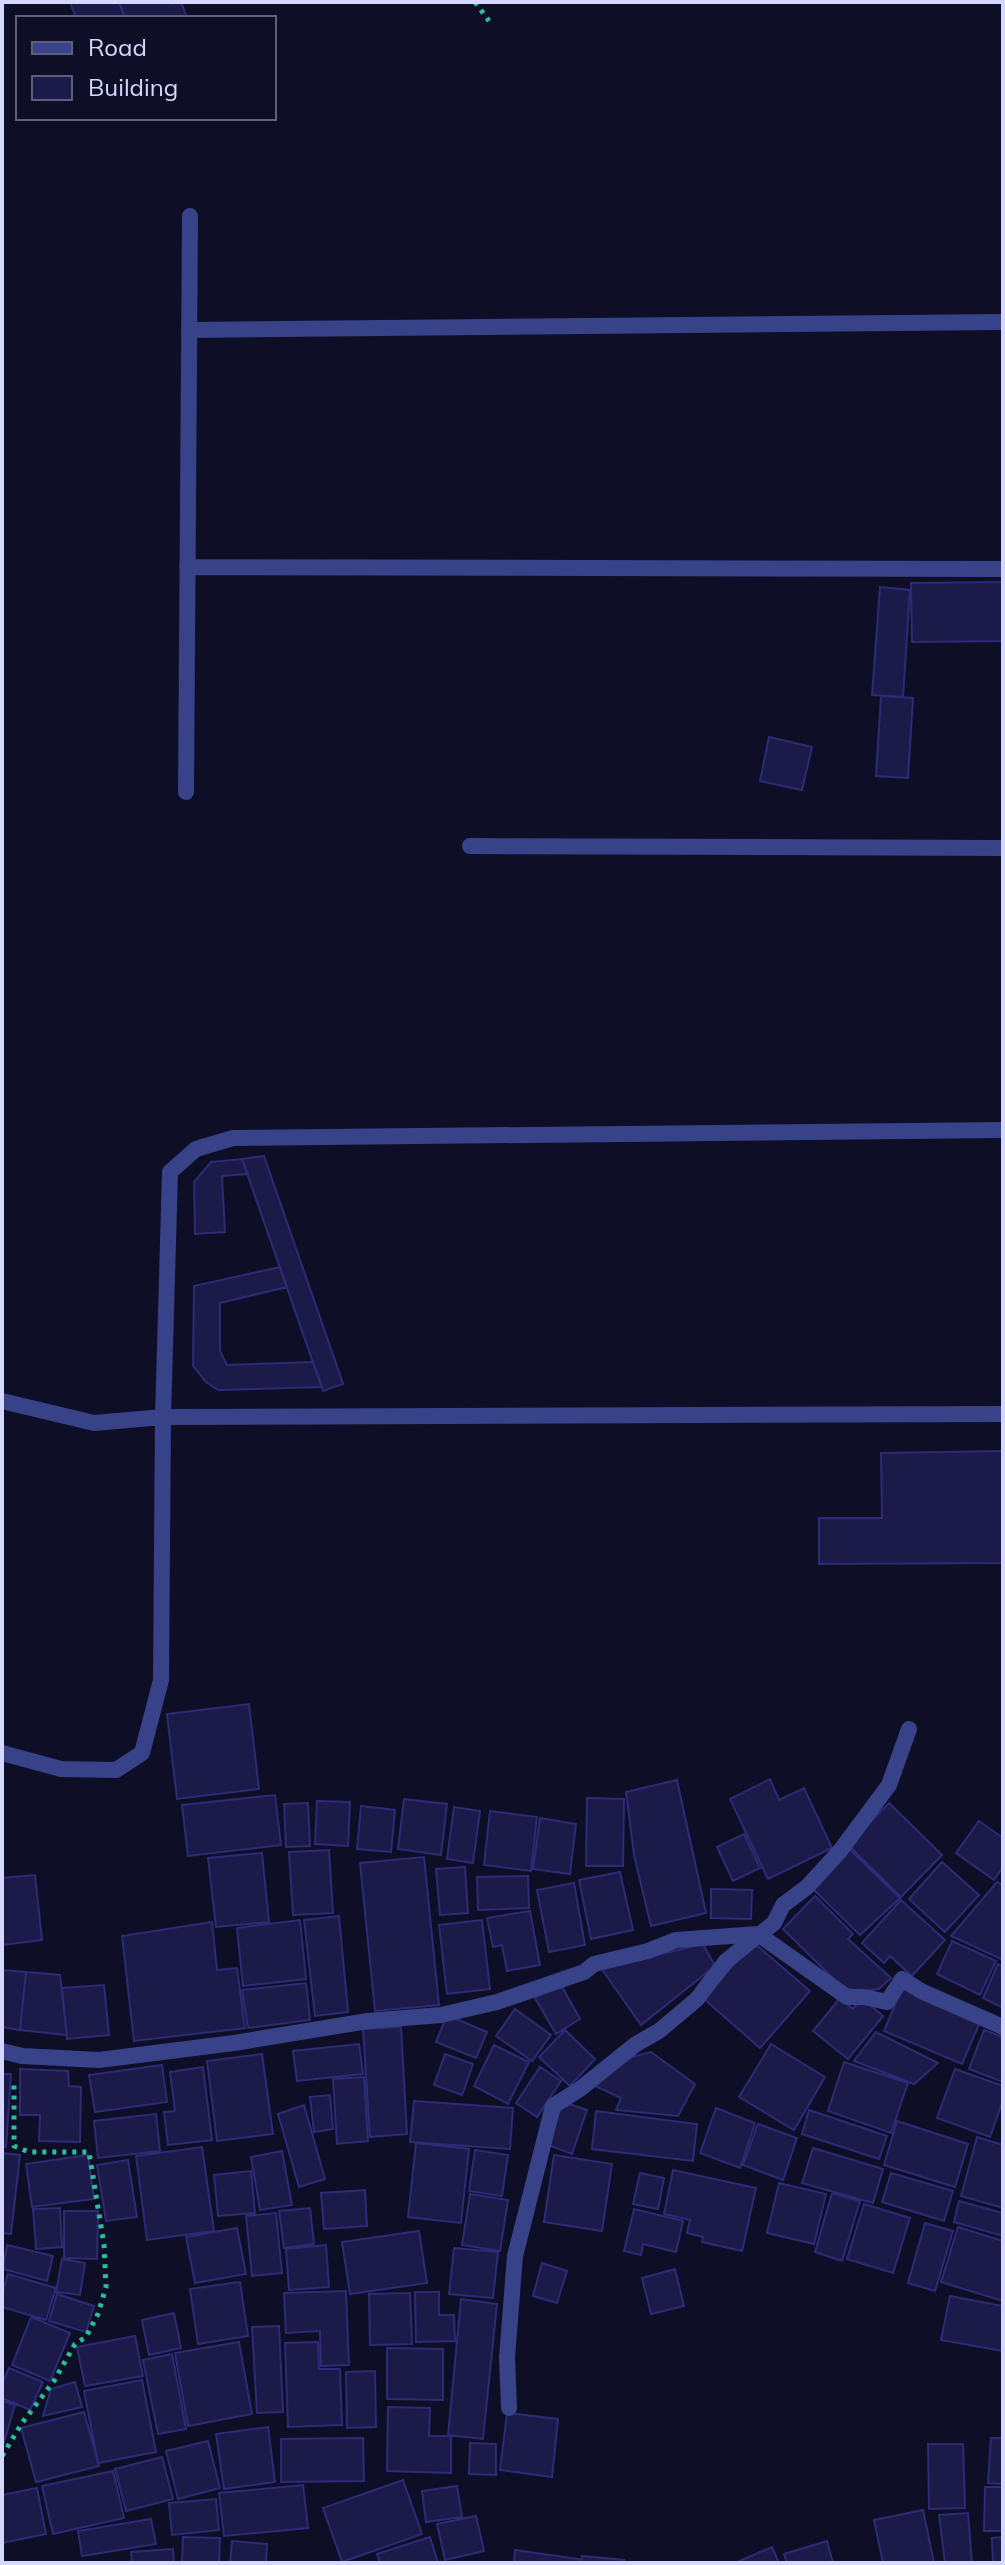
<svg xmlns="http://www.w3.org/2000/svg" width="1005" height="2565" font-family="Mulish,sans-serif">
<style>
.building{fill:#1b1a49;stroke:#2d2b76;stroke-width:2}
.lines{fill:none;stroke-linecap:round;stroke-linejoin:round}
.path{stroke:#2abe9c;stroke-width:5;stroke-dasharray:4 6;stroke-linecap:butt}
.minor{stroke:#374288;stroke-width:16}
</style>
<rect width="100%" height="100%" fill="#0e0e27"/>
<!-- building -->
<path class="building" d="M70,2h49l6,16h-49z
M119,2h50l1,2 11,-2 6,16h-62z
M1003,582v59l-91,1 -1,-59z
M880,587l30,3 -7,107 -31,-2z
M881,696l32,2 -5,80 -32,-2z
M769,737l43,10 -10,43 -42,-9z
M264,1156l79,228 -20,7 -81,-232z
M242,1159l6,15 -26,2 3,56 -30,2 -1,-52 17,-20z
M280,1267l7,20 -67,16v48l7,14 86,-3 9,25 -104,3 -12,-8 -13,-16 1,-80z
M1003,1451v112l-184,1v-46h63l-1,-65z
M249,1704l10,85 -82,10 -10,-85z
M770,1779l9,21 25,-12 28,60 -64,31 -38,-80z
M677,1780l29,133 -55,13 -17,-71 -8,-63z
M275,1795l6,50 -93,11 -6,-51z
M587,1798l37,1 -1,67h-37z
M404,1799l43,5 -6,51 -43,-6z
M317,1801l33,1 -2,44 -33,-2z
M308,1803l2,43 -24,1 -2,-43z
M889,1803l53,52 -41,42 -53,-52z
M361,1806l34,4 -4,42 -34,-3z
M454,1807l26,4 -7,52 -26,-4z
M490,1811l47,6 -6,54 -47,-6z
M540,1818l36,6 -6,50 -37,-5z
M979,1821l24,17v29l-9,13 -38,-27z
M744,1834l16,34 -27,13 -16,-34z
M849,1849l51,49 -40,37 -50,-49z
M329,1850l4,63 -40,2 -4,-63z
M262,1853l7,69 -53,5 -8,-69z
M424,1857l15,148 -64,6 -15,-148z
M942,1862l37,33 -34,37 -36,-33z
M465,1867l3,46 -28,2 -4,-46z
M620,1872l13,58 -42,9 -12,-59z
M35,1875l7,65 -40,5v-67z
M528,1876l1,32 -51,2 -1,-33z
M997,1882l6,3v75l-52,-24z
M574,1883l11,62 -36,7 -12,-62z
M711,1889l41,1 -1,29 -40,-1z
M815,1896l38,38 -5,5 43,39 -12,11 -16,2 -20,-3 -60,-59z
M901,1900l44,40 -33,36 -22,-20 -6,7 -22,-20z
M530,1911l10,54 -33,6 -5,-26 -9,2 -6,-29z
M339,1916l9,96 -33,4 -11,-96z
M300,1920l6,59 -63,7 -6,-58z
M482,1920l8,69 -43,5 -8,-69z
M212,1922l5,48 20,-2 8,60 -111,13 -12,-105z
M952,1941l44,20 -16,34 -43,-21z
M753,1942l57,49 -50,57 -56,-49z
M703,1944l12,22 -74,59 -40,-57z
M998,1964l5,3v41l-20,-10z
M2,1970l24,2 -6,58 -18,-3z
M26,1972l34,3 7,60 -47,-5z
M306,1983l4,37 -62,8 -6,-38z
M560,1983l20,36 -24,15 -21,-36z
M104,1985l5,50 -42,4 -5,-51z
M902,1988l78,34 -18,42 -78,-33z
M840,1998l13,11 9,-11 21,18 -35,43 -35,-28z
M515,2009l36,26 -19,26 -36,-25z
M447,2015l40,17 -11,26 -40,-16z
M401,2027l6,107 -37,3 -7,-108z
M565,2030l30,29 -25,27 -31,-29z
M984,2030l19,7v45l-34,-13z
M876,2032l62,31 -24,21 -60,-23z
M359,2044l4,30 -66,7 -4,-30z
M771,2044l54,33 -31,53 -55,-33z
M494,2045l35,17 -21,42 -34,-18z
M651,2052l44,32 -17,32 -62,-6 5,-12 -26,-12 26,-26z
M262,2054l11,80 -56,7 -10,-80z
M445,2054l28,10 -11,31 -28,-10z
M844,2062l64,21 -17,50 -63,-22z
M162,2065l5,37 -72,10 -6,-37z
M203,2067l9,73 -44,5 -4,-33 11,-1 -5,-39z
M540,2067l21,14 -24,36 -21,-14z
M20,2069l48,2 1,15 12,1 -1,55 -41,-1 1,-26h-20z
M955,2069l48,17v14l-13,37 -53,-19z
M2,2074h9l-5,73 -4,-1z
M364,2077l4,64 -31,3 -4,-65z
M330,2095l3,34 -19,3 -4,-35z
M414,2101l99,7 -3,41 -100,-7z
M563,2102l24,8 -15,44 -24,-9z
M304,2105l21,74 -26,8 -21,-73z
M716,2108l39,15 -15,45 -40,-15z
M809,2110l78,26 -8,23 -77,-25z
M596,2111l101,13 -4,37 -101,-12z
M156,2114l4,37 -62,7 -4,-37z
M897,2121l71,23 -13,43 -71,-22z
M758,2124l39,14 -14,42 -40,-15z
M977,2137l26,8v63l-42,-12z
M416,2143l53,6 -8,74 -53,-6z
M202,2147l12,84 -67,9 -11,-84z
M813,2148l70,21 -10,34 -71,-20z
M475,2150l33,5 -6,41 -33,-5z
M282,2151l10,54 -32,5 -9,-53z
M2,2153l18,2 -9,79 -9,-1z
M88,2155l6,44 -62,8 -6,-43z
M554,2155l58,9 -10,67 -58,-9z
M128,2160l9,57 -31,4 -9,-56z
M673,2170l83,18 -14,63 -40,-9 1,-5 -16,-4 3,-13 -26,-6z
M251,2171l4,42 -37,3 -4,-41z
M640,2173l24,5 -6,31 -25,-5z
M891,2173l62,18 -9,30 -62,-19z
M779,2183l47,11 -12,50 -47,-11z
M365,2190l2,36 -43,3 -3,-36z
M832,2193l28,8 -18,60 -27,-9z
M470,2194l38,6 -8,51 -38,-6z
M959,2201l44,12v23l-49,-14z
M864,2204l46,14 -17,55 -46,-14z
M60,2208l2,39 -26,2 -3,-40z
M310,2208l4,36 -30,4 -5,-37z
M634,2209l49,12 -7,31 -33,-8 -2,11 -17,-4z
M64,2211h34l-1,48 -33,-1z
M276,2213l6,60 -30,3 -6,-60z
M925,2223l28,8 -18,60 -27,-8z
M958,2227l45,14v60l-62,-19z
M237,2228l9,46 -51,9 -9,-46z
M419,2231l8,52 -77,11 -8,-52z
M7,2245l46,11 -6,25 -44,-12z
M326,2245l3,42 -40,3 -3,-41z
M454,2248l44,4 -5,46 -44,-4z
M62,2259l23,4 -5,32 -24,-3z
M542,2263l25,8 -10,32 -24,-7z
M675,2269l9,37 -33,8 -9,-36z
M8,2274l48,14 -10,32 -44,-13v-13z
M240,2282l8,54 -50,8 -8,-55z
M346,2291l3,74 -28,1 -1,-35 -34,2 -2,-40z
M415,2292h24v23h15l1,26 -39,1z
M410,2293l2,51 -42,1 -1,-51z
M57,2294l37,12 -8,26 -37,-11z
M950,2296l53,10v45l-62,-11z
M461,2299l36,5 -14,135 -35,-4z
M174,2313l7,35 -32,7 -7,-35z
M31,2317l39,16 -20,48 -38,-16z
M279,2326l4,86 -26,1 -5,-86z
M135,2336l8,40 -58,10 -8,-39z
M239,2342l13,72 -64,12 -13,-73z
M318,2342l1,27h21l2,56 -54,2 -3,-84z
M387,2348l56,1v51l-56,-1z
M172,2354l14,75 -28,5 -15,-74z
M9,2368l34,14 -13,28 -28,-12v-14z
M375,2371l1,56 -29,1 -1,-56z
M142,2380l14,72 -58,11 -14,-72z
M75,2382l7,25 -39,9 8,-27z
M2,2401l13,4 -13,44z
M388,2407l42,1 -1,28h22v37l-64,-2z
M84,2412l15,54 -63,16 -15,-54z
M507,2413l51,6 -6,58 -52,-7z
M268,2427l7,55 -51,7 -8,-55z
M363,2438l1,43 -83,1v-43z
M991,2438h12v46l-15,-1z
M208,2441l12,47 -42,11 -12,-48z
M470,2443l26,1v31l-27,-1z
M928,2444h35l2,64 -36,1z
M162,2457l11,42 -47,12 -11,-42z
M113,2471l11,47 -71,16 -11,-48z
M403,2480l19,54 -80,28 -19,-54z
M303,2485l5,43 -84,8 -5,-43z
M457,2486l5,31 -36,5 -4,-31z
M985,2487h18v44h-19z
M37,2488l9,46 -44,9v-48z
M216,2499l3,31 -47,5 -3,-32z
M923,2510l11,53h-51l-9,-43z
M968,2513l4,50h-27l-6,-48z
M476,2516l8,35 -39,9 -8,-36z
M151,2519l5,25 -74,12 -4,-25z
M183,2537l37,1 -1,25h-37z
M430,2537l8,26h-58l-3,-9z
M1003,2537v26h-10l-1,-25z
M232,2541l35,3 -1,19h-36z
M827,2541l6,22h-46l-3,-9z
M772,2547l7,16h-44z
M173,2549l1,14h-42l-1,-11z
M515,2550l64,9 -1,4h-64z
M582,2556l42,4v3h-43z"/>
<g class="lines">
<!-- path -->
<path class="path" d="M475,2l14,19
M2,2456l20,-33 32,-42 21,-37 11,-7 12,-23 8,-27 -2,-42 -15,-93h-60l-15,-6v-61"/>
<!-- minor -->
<path class="minor" d="M190,330l813,-8
M187,567l816,2
M186,792l4,-576
M470,846l533,2
M2,1401l92,22 69,-6 840,-3
M2,1753l59,16 55,1 26,-17 19,-73 2,-263 7,-245 26,-23 37,-11 770,-8
M2,2051l20,5 77,4 135,-17 134,-22 73,-6 56,-13 87,-30 10,-8 54,-13 28,-11 82,-6 89,63h17l23,5 15,-23 19,12 82,36
M509,2408l-2,-51 8,-101 38,-150 27,-17 56,-45 23,-13 38,-32 29,-38 48,-38 9,-18 24,-18 33,-36 49,-66 20,-56"/>
</g>
<!-- border -->
<rect width="1005" height="2565" fill="none" stroke="#d5d7ff" stroke-width="8"/>
<!-- legend -->
<rect x="16" y="16" width="260" height="104" fill="#0e0e27" stroke="#5e5e7d" stroke-width="2"/>
<rect x="32" y="42" width="40" height="12" fill="#374288" stroke="#5e5e7d" stroke-width="2"/>
<text x="88" y="56" font-size="24" fill="#d5d7ff">Road</text>
<rect x="32" y="76" width="40" height="24" fill="#1b1a49" stroke="#5e5e7d" stroke-width="2"/>
<text x="88" y="96" font-size="24" fill="#d5d7ff">Building</text>
</svg>
